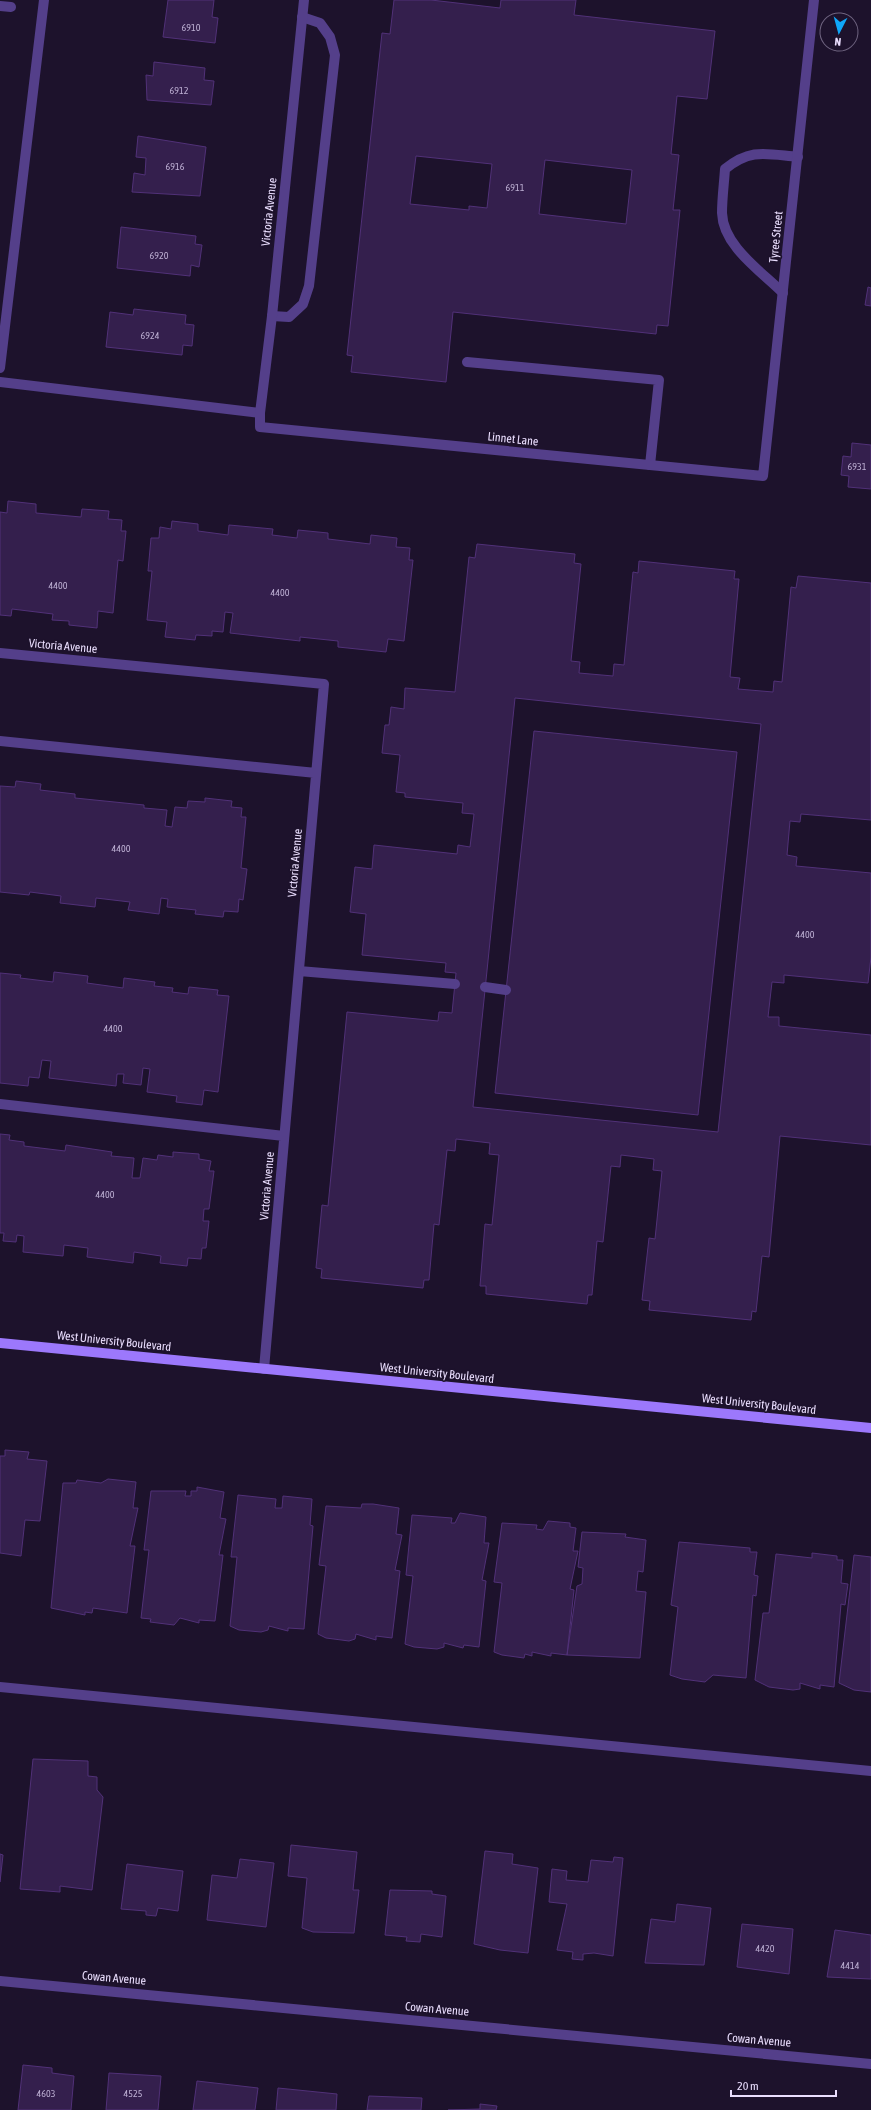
<svg xmlns="http://www.w3.org/2000/svg" width="871" height="2110" font-family="'Asap Condensed',sans-serif">
<style>
.building{fill:#341f4d;stroke:#513178;fill-rule:evenodd}
.lines{fill:none;stroke-linecap:round;stroke-linejoin:round}
.lane{stroke:#543f8a;stroke-width:10}
.street{stroke:#543f8a;stroke-width:10}
.secondary{stroke:#9c78fc;stroke-width:10}
.labels{text-anchor:middle;stroke-width:3.5;stroke-linejoin:round;paint-order:stroke}
.number-label{font-size:10px;fill:#bcaed2}
.street-label{font-size:12px;fill:#eadefe;stroke:#1d122c}
</style>
<rect width="100%" height="100%" fill="#1d122c"/>
<!-- building -->
<path class="building" d="M168,0h46l-2,17 6,1 -3,25 -52,-6z
M394,0h37l69,8 1,-8h75l-2,15 141,16 -8,68 -30,-3 -6,58 8,1 -6,55h7l-12,116 -11,-1 -1,9 -203,-22 -7,70 -95,-10 2,-16 -6,-1 35,-322 8,1zM416,156l76,8 -5,44 -18,-2v4l-59,-6zM545,160l87,10 -6,54 -87,-10z
M154,62l51,6 -1,12 10,1 -3,24 -64,-5 -1,-25 7,1z
M138,136l68,11 -6,49 -68,-4 2,-19 11,2 1,-17 -10,-1z
M121,227l75,9 -1,8 7,1 -3,22 -8,-2 -1,11 -73,-8z
M868,287l3,1v18l-6,-1z
M134,309l52,6 -1,9 9,1 -2,21 -9,-1 -1,10 -76,-8 4,-35 23,3z
M852,443l19,2v44l-23,-2 1,-11 -8,-1 2,-19 8,1z
M8,501l28,3v9l45,4 1,-8 27,2 -1,8 14,1 -1,11h5l-3,30 -5,-1 -5,53 -15,-2 -1,17 -28,-3v-4l-17,-1 1,-6 -41,-5 -1,7 -11,-1v-103l7,1z
M172,521l26,3v7l30,4 1,-10 44,4 -1,6 25,3 1,-8 30,3v6l42,5 1,-9 26,3 -1,9 14,1 -1,12h4l-9,81 -16,-2 -2,13 -48,-5v-6l-38,-4v4l-70,-8 3,-20 -8,-1 -2,20 -11,-1v5l-16,-1 -1,5 -30,-3 2,-15 -20,-2 5,-49h-4l3,-33h8l1,-11 11,2z
M477,544l98,10 -1,9 7,1 -10,97 9,1 -1,11 34,3 1,-12 10,1 9,-93 5,1 1,-12 96,10 -1,8h5l-9,98 10,1 -2,11 35,3 1,-11 8,1 9,-95 5,1 2,-12 73,7v237l-70,-6 -1,8 -10,-1 -3,34 10,2 -1,9 75,7v84l-3,26 -84,-8v8l-12,-1 -4,35h11v9l92,9v110l-91,-9 -11,121 -7,-1 -6,56 -4,-1 -1,9 -102,-10 1,-9 -8,-1 7,-62 6,1 7,-68 -9,-1 1,-11 -33,-4 -1,12 -9,-1 -8,76 -6,-1 -5,54h-4l-1,9 -101,-10v-8h-6l5,-62 7,1 7,-70 -10,-1 1,-11 -34,-4 -1,12 -8,-1 -8,75 -5,-1 -5,56h-5l-1,8 -102,-10 1,-9 -6,-1 6,-63 6,1 19,-194 91,9 1,-9 13,1 4,-40 -11,-1 1,-9 -84,-8 4,-41 -16,-2 5,-45 17,2 2,-24 83,9 1,-9 12,2 4,-33 -12,-1 1,-10 -58,-6v-4l-9,-1 4,-37 -18,-2 3,-28h4l2,-18 13,2 1,-21 50,4 14,-135 6,1zM515,698l246,26 -43,408 -245,-25z
M534,731l203,21 -39,363 -203,-22z
M16,781l25,3 -1,6 35,4v4l69,7v3l23,2 -2,16 7,1 3,-20 12,1 1,-7 17,1v-4l27,3 -1,6 11,1 -1,9h5l-5,51 6,1 -4,31 -4,-1 -1,13 -14,-1 -1,6 -28,-3 1,-4 -29,-3 1,-8 -7,-1 -2,16 -31,-4 2,-8 -34,-4 -1,9 -35,-4 1,-7 -31,-4 -1,3 -29,-3v-106l15,1z
M54,972l34,4 -1,7 36,5 1,-10 31,4 -1,4 19,2 -1,4 16,2 1,-7 29,3 -1,5 12,1 -11,96 -14,-2 -2,15 -26,-3 1,-6 -30,-4 3,-23 -7,-1 -2,17 -18,-2 1,-9h-7l-1,12 -67,-8 2,-17 -9,-1 -3,18 -10,-1 -1,9 -28,-3v-110l21,2 -1,3 33,4z
M0,1134l10,1 -1,5 15,2v4l41,5 1,-6 46,7 -1,4 23,2 -2,20h8l3,-20 14,2 1,-5 15,2v-5l26,2v5l12,2 -2,10h5l-5,38h-5l-1,12h6l-3,27h-4l-1,11 -13,-1 -1,8 -27,-3 1,-7 -27,-4 -1,11 -46,-6 1,-9 -24,-3 -1,11 -40,-4 1,-16 -7,-1 -1,7 -13,-1 1,-8h-4z
M5,1450l24,2 -2,7 20,2 -7,60 -15,-1 -4,36 -21,-3v-97h5z
M108,1479l28,3 -3,26h5l-8,38h5l-8,67 -34,-5 -1,5 -7,-1v3l-34,-7 12,-125h13l1,-3 24,3z
M197,1487l27,5 -4,26 6,1 -7,36h4l-8,66 -16,-1v3l-19,-5 -6,7 -24,-3 1,-3 -10,-1 8,-68h-5l7,-59h35l-1,5h6v-5h6z
M238,1495l38,4 -1,9h7l1,-12 29,3 -2,26 3,1 -9,103 -16,-1v3l-19,-5 -1,4 -7,2 -22,-2 -9,-4 7,-69h-6z
M362,1504h11l26,4 -3,26 6,1 -7,35 5,1 -8,67 -16,-2v4l-20,-6 -1,5 -6,2 -23,-3 -8,-4 8,-68 -7,-1 7,-59 35,2z
M460,1513l26,4 -2,26h5l-7,37 4,1 -7,66 -15,-2 -1,3 -19,-5v4l-7,2 -23,-2 -9,-3 8,-68 -7,-1 6,-60 40,3 -1,5h4z
M548,1521l22,2v4l6,1 -3,23h5l-8,38 4,1 -7,65 -16,-2v3l-19,-4v4l-7,-2 -1,4 -22,-3 -8,-3 8,-69 -8,-1 8,-59 35,2 -1,4 7,1z
M582,1532l44,2 -1,3 21,3 -3,32 -5,-1 -2,20 10,1 -6,66 -73,-3 10,-69 5,-2 1,-16 -5,-1z
M679,1542l71,6v4h7l-3,23 4,1 -2,20 -3,-1 -7,83 -33,-3 -8,7 -23,-3 -12,-4 8,-68 -7,-2z
M812,1553l25,3v4h6l-2,23 7,1 -3,21 -4,-1 -7,83 -14,-2v4l-20,-6v6l-7,1 -24,-3 -14,-7 8,-67h6l7,-59 36,4z
M854,1555l17,2v135l-17,-2 -15,-7z
M33,1759l55,2v15l9,1v13l6,7 -11,93 -32,-4v6l-40,-3z
M291,1845l66,7 -4,38h6l-5,43 -41,-1 -11,-4 5,-50 -19,-2z
M485,1851l28,3 -1,10 26,4 -10,85 -28,-3 -26,-6z
M0,1854l3,1 -3,27z
M614,1857l9,1 -10,98 -19,-3 -11,1v6l-11,-1 1,-7 -16,-2 10,-46 -18,-2 3,-33 15,2 -1,9 22,2 3,-22 22,2z
M240,1859l34,4 -8,64 -59,-7 5,-45 25,3z
M127,1864l56,7 -5,40 -20,-3 -2,8 -10,-1v-4l-25,-2z
M390,1890l42,1v3l14,2 -4,41 -21,-3 -1,8 -14,-1 1,-4 -22,-2z
M677,1904l34,4 -7,57 -59,-2 6,-44 24,3z
M742,1924l51,5 -4,45 -52,-7z
M835,1930l36,5v44l-44,-2z
M23,2065l29,3v5l22,3 -3,34h-53z
M109,2073l52,3 -3,34h-52z
M197,2081l61,7 -3,22h-62z
M278,2088l59,6 -1,16h-60z
M369,2096l53,2 -1,12h-54z
M480,2104l17,2 -1,4h-48l32,-1z"/>
<g class="lines">
<!-- lane -->
<path class="lane" d="M0,6l11,1
M783,293c-22,-22 -60,-47 -61,-80 0,-14 2,-29 3,-44 26,-21 41,-15 73,-12
M272,316l17,1 14,-13 6,-18 26,-231 -5,-18 -10,-14 -18,-6
M467,362l192,18 -9,85
M0,368l44,-368
M0,382l260,31
M0,653l324,31 -60,685
M0,741l316,32
M299,971l156,13
M485,987l21,3
M0,1104l284,32
M0,1687l871,84"/>
<!-- street -->
<path class="street" d="M304,0l-32,316 -12,97v14l503,49 51,-476
M0,1981l871,83"/>
<!-- secondary -->
<path class="secondary" d="M0,1343l871,85"/>
</g>
<g class="labels">
<!-- number labels -->
<g class="number-label">
<text x="191" y="31">6910</text>
<text x="179" y="94">6912</text>
<text x="175" y="170">6916</text>
<text x="515" y="191">6911</text>
<text x="159" y="259">6920</text>
<text x="150" y="339">6924</text>
<text x="857" y="470">6931</text>
<text x="58" y="589">4400</text>
<text x="280" y="596">4400</text>
<text x="121" y="852">4400</text>
<text x="805" y="938">4400</text>
<text x="113" y="1032">4400</text>
<text x="105" y="1198">4400</text>
<text x="765" y="1952">4420</text>
<text x="850" y="1969">4414</text>
<text x="46" y="2097">4603</text>
<text x="133" y="2097">4525</text>
</g>
<!-- street labels -->
<g class="street-label">
<text transform="translate(269 212) rotate(-84)" y="4">Victoria Avenue</text>
<text transform="translate(776 237) rotate(-84)" y="4">Tyree Street</text>
<text transform="translate(513 439) rotate(6)" y="4">Linnet Lane</text>
<text transform="translate(63 646) rotate(5)" y="4">Victoria Avenue</text>
<text transform="translate(295 863) rotate(-85)" y="4">Victoria Avenue</text>
<text transform="translate(267 1186) rotate(-85)" y="4">Victoria Avenue</text>
<text transform="translate(114 1341) rotate(6)" y="4">West University Boulevard</text>
<text transform="translate(437 1373) rotate(6)" y="4">West University Boulevard</text>
<text transform="translate(759 1404) rotate(6)" y="4">West University Boulevard</text>
<text transform="translate(114 1978) rotate(5)" y="4">Cowan Avenue</text>
<text transform="translate(437 2009) rotate(5)" y="4">Cowan Avenue</text>
<text transform="translate(759 2040) rotate(5)" y="4">Cowan Avenue</text>
</g>
</g>
<!-- north arrow -->
<g transform="translate(839 32) rotate(186)"><circle r="19" fill="#1d122c" stroke="#6f6480"/>
<path d="M0-3L7 15L0 10L-7 15Z" fill="#0fa7f9"/>
<text y="-6" font-size="11" font-weight="bold" text-anchor="middle" fill="#eadefe">N</text>
</g>
<!-- scale -->
<path d="M731 2090v6h105v-6" fill="none" stroke="#eadefe" stroke-width="2"/>
<text x="737" y="2090" font-size="12" fill="#eadefe" stroke="#1d122c" stroke-width="3" paint-order="stroke">20 m</text>
</svg>
